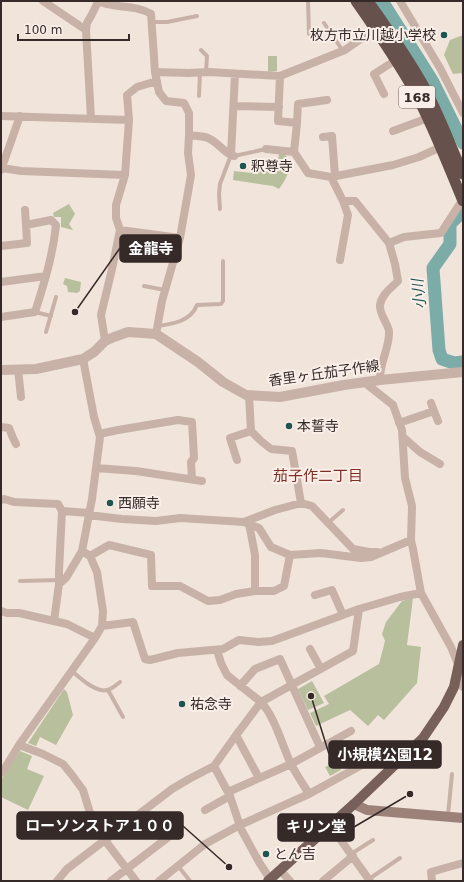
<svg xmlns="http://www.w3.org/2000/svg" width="464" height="882" font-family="'DejaVu Sans','Noto Sans JP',sans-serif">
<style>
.green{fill:#b8bf9c}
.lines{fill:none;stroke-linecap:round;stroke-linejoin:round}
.river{stroke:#7caca8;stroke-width:13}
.service{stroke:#c8b2a8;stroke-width:4}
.minor{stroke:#c8b2a8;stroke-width:8}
.tertiary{stroke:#c8b2a8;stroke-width:10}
.secondary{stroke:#9c8179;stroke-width:10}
.primary{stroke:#775f5a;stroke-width:10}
.trunk{stroke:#66514c;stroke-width:11}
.poi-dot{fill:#1f5551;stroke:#f9efe8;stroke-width:1.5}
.labels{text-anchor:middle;stroke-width:4;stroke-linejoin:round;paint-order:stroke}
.shield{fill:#f9efe8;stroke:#706562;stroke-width:1}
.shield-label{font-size:13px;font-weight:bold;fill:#352a28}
.poi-label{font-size:14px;fill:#352a28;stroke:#f9efe8;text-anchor:start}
.street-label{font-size:14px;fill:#352a28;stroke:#f9efe8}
.water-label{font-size:15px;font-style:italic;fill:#1f5551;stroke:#f9efe8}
.neighbourhood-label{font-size:15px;fill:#812e24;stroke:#f9efe8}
.leader{fill:none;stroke:#352a28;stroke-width:1.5}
.callout-dot{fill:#352a28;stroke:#f9efe8;stroke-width:1.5}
.callout{fill:#352a28;stroke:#352a28;stroke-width:1.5}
.callout-label{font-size:15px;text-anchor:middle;font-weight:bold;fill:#fff}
</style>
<rect width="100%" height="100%" fill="#f1e4db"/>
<!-- green -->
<path class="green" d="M463,35v42l-2,-4 -8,1 -9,-19 6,-15z
M268,56h9v15l-9,1z
M279,153l6,1c8,13 2,24 -6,35l-6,-3 -40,-6 1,-9 17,2 2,-6 24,2z
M69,204l6,10 -6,10 4,6 -12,-3v-10h-7l-1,-4z
M65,278l16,4 -1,9 -3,2 -9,-1 -1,-6 -4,-2z
M413,598l-6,47 14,2 -4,36 -33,37 -6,-5 -10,11 -18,-16 -34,16 -6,-13 19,-9 -5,-8 55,-32 6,-23 -3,-7 4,-12 16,-21z
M312,681l12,22 -16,7 -10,-21z
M64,689l3,3 6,23 -17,30 -16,-8 -4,9 -8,-3z
M20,751l12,5 -5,13 17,7 -16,34 -27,-13v-17z
M336,762l5,8 -11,6 -5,-9z"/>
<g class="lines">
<!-- river -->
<path class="river" d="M382,1l51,81 30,61
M461,213l-11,11v20l-17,24 6,82 3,9 12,4 9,-1"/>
<!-- service -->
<path class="service" d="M308,1l1,33
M152,22h15l30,-6
M324,23l19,28
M201,50l6,6 -1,16
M199,96l1,-23
M234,156l32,-7
M220,209l-1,-15 1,-10 11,-29
M144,286l21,4
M35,312l16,4
M158,326c15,-2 33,-5 39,-21l24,-1 2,-3v-40
M46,332l10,-35
M328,523l15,-13
M20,581l39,-1
M72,671c8,7 24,22 35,19 5,-1 9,-5 13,-8
M108,690l15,27
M448,815l4,-41
M351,854l22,-14
M178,866l12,15
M369,879l31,-21"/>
<!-- minor -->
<path class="minor" d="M43,1l43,29
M97,1c17,8 38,3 54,13l4,58 4,20 7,9 18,2 5,10v22l-1,18 3,22 -11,63 -18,63 -6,33
M400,1l40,67 23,45
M155,72l33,1 21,-1 71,4 65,-26 30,-21
M280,76l-2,45 19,2 -3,29
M384,94l-10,-20 22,-14
M234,106l45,1
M1,116l128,4
M91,118l-5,-88 1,-7 4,-7 7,-14
M297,123l1,-19 29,-4
M393,131l35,-13
M189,135c6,1 14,1 19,3 10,4 17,16 26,18
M323,137l9,-1 3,40
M266,149l28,3 14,21 23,4 62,-12 26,-8 22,-10
M231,155l4,-81
M2,168l19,3 104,4
M1,170l19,-54
M331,177l12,24h12l34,42
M25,210l1,15
M120,230l60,8
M1,246l26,-3 -1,-18 25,-5 5,5c-3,30 -12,59 -21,87l-34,5
M340,260l8,-45 -5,-14
M1,282l45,-6
M105,341l-4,-26 11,-46 8,-39 -4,-12v-13l9,-30 4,-55 -2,-25 10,-8 20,-6
M18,369l3,28
M380,380c-1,-17 10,-32 9,-49 -1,-7 -10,-17 -9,-26 2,-11 11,-17 18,-24l-3,-17 -6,-21 15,-6 37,-4 22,-34
M364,382l29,23 9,25 3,48 7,28 -1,34 2,9 8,44 30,54 7,17 5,23
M249,395l2,36 10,10 10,8 21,2 9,52
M431,403l3,8
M399,423l35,-12 4,10
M1,427l8,1 4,10 3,6
M99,434l19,-4 60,-10 14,2 2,36 -3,4 1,17
M403,437l17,15 20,12
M237,460l-7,-22 21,-7
M96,468l40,3 66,10
M1,500l3,-1 10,3 44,2 4,7
M88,515l34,4 34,2 24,-3 64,4 15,6 12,19 19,8 31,-2 40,5 10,-1 40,-17
M244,522l31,-12 26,-7 11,3 41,43 16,3h8
M249,524l2,10 4,21v36
M90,556l19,-11 42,10 1,31h28l28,15 12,-1 16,-6 19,-3h19l10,-5 6,-31
M59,584v-13l3,-60 27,2
M315,595l17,-5 11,25
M1,611l6,2h12l48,11 28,14
M54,621l5,-37 7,-6 16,-27
M102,626l31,-4 12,37 5,1 28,-7 45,-4 16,-9 19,2 14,-1 87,-32 41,-12 21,-4
M310,649l11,20
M217,650l4,13 6,12 34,27 -27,36 -20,28 16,30 11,33 18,33 11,17
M240,686l15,-17 25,-10 40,88
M236,735l23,43
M19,745l24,9 20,10 9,11 11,15 11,36 42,55
M1,773l4,-5 14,-23 76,-107 7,-12 1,-15 -6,-39 -7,-16 -8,-5 10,-52 8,-62 -6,-20 -11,-58
M228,792l63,-28 60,-33
M309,794l60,-33 -5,-13
M205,810l25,-14
M330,825l40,56
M280,870l10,11
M57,881l10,-12 105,-80 17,-10 25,-13
M111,881l64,-49
M159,881l46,-37 35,-19 69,-31c-6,-10 -13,-20 -18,-30 -9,-19 -16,-47 -30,-62l92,-51 6,-42
M323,881l30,-25
M432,881l-1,-9 32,-9"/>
<!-- tertiary -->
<path class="tertiary" d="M1,370l35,-1 47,-10 11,-7 11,-11 9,-4 14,-5 28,2 42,28 25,20 23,13 34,2 64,-12 36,-5 83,-8"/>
<!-- secondary -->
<path class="secondary" d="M354,804l13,6 96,8"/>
<!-- primary -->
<path class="primary" d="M268,881l86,-77 69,-66 21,-31 10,-20 9,-42"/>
<!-- trunk -->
<path class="trunk" d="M356,1c21,30 42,60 60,93 18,34 32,71 47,107
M368,1c19,27 39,55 55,84 16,29 27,60 40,89"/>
</g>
<!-- markers -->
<g class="poi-dot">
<circle cx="444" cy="35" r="4"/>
<circle cx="243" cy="166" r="4"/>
<circle cx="289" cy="426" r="4"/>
<circle cx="110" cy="503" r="4"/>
<circle cx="182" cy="704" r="4"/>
<circle cx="266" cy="854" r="4"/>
</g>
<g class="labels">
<!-- shield labels -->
<rect class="shield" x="399" y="86" width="36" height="22" rx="3"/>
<g class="shield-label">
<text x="417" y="102">168</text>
</g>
<!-- poi labels -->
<g class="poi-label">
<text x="436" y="40" text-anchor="end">枚方市立川越小学校</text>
<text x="251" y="171">釈尊寺</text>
<text x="297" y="431">本誓寺</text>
<text x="118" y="508">西願寺</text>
<text x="190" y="709">祐念寺</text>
<text x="274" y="859">とん吉</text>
</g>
<!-- street labels -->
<g class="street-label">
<text transform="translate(324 373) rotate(-8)" y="5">香里ヶ丘茄子作線</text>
</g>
<!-- water labels -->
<g class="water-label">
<text transform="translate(419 294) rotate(-96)" y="5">小川</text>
</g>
<!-- neighbourhood labels -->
<g class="neighbourhood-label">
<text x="318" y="481">茄子作二丁目</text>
</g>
</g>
<!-- callouts -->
<path class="leader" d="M75 312L120 248M311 696L329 754M229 867L183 826M410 794L354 827"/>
<g class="callout-dot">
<circle cx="75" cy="312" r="4"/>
<circle cx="311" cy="696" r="4"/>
<circle cx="229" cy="867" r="4"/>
<circle cx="410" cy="794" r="4"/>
</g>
<g class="callout">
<rect x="120" y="235" width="61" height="27" rx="4"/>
<rect x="329" y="741" width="112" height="27" rx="4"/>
<rect x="17" y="812" width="166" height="27" rx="4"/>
<rect x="278" y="814" width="76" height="27" rx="4"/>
</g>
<g class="callout-label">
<text x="151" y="254">金龍寺</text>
<text x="385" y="760">小規模公園12</text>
<text x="100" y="831">ローソンストア１００</text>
<text x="316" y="832">キリン堂</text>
</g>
<!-- border -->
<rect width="464" height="882" fill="none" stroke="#352a28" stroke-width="4"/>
<!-- scale -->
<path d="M18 34v6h111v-6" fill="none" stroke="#352a28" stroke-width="2"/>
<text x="24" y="34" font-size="12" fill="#352a28" stroke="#f9efe8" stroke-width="3" paint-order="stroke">100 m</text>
</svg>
